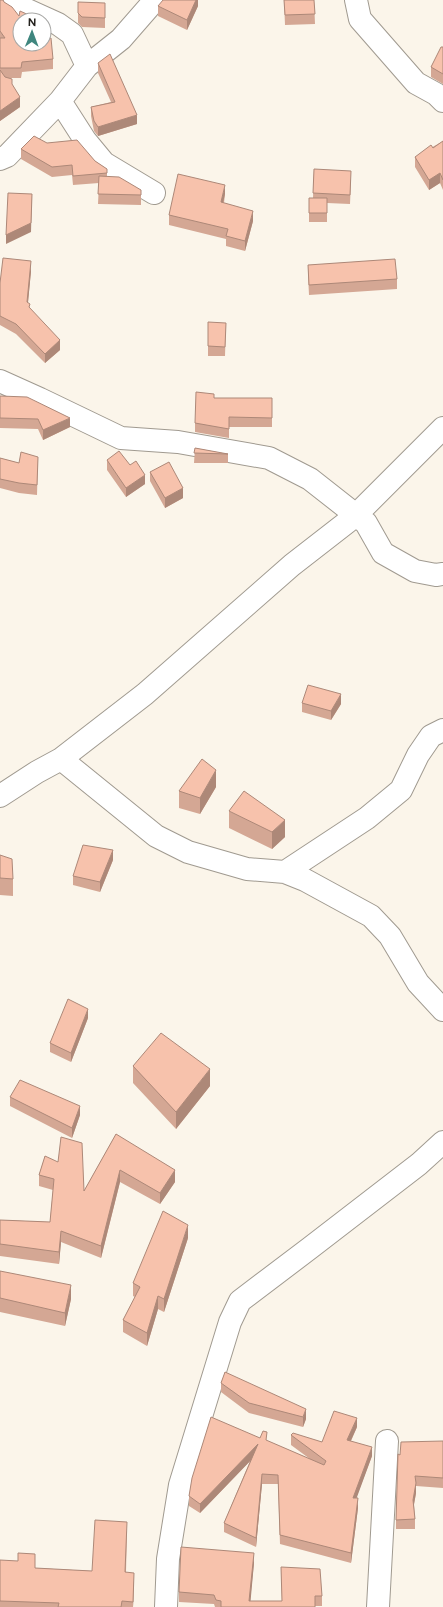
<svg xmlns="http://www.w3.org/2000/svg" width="443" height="1607" font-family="Figtree,sans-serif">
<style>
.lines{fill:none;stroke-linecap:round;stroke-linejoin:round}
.minor-casing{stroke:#a09a90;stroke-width:24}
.minor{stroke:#fff;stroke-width:22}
.wall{fill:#d4a794}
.shaded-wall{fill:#ad8878}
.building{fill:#f7c2ac;stroke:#ad8878}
</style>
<rect width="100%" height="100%" fill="#fbf5ea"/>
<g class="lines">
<defs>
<path id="minor" d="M356,0l4,19 56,64 20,11 7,7
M14,4l44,20 14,10 15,32
M60,101l25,39 19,23 50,30
M0,159l7,-3 53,-55 27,-35 34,-27 34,-39
M0,381l40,18 81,39 57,4 91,16 41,21 56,44 17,30 32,18 21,4 7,-1
M61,759l95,77 32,16 59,17 38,3 20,8 66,36 19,20 28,47 25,27
M0,796l37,-24 24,-13 84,-65 147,-129 63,-49 88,-88
M285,872l82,-54 34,-28 17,-35 13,-19 12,-6
M166,1607l2,-48 12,-74 50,-163 10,-21 70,-53 109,-84 24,-22
M378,1607l9,-166"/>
</defs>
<!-- minor casing -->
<use href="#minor" class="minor-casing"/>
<!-- minor -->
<use href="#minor" class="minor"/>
</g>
<!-- wall -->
<path class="wall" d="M0,0l4,2 15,14 28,17 -1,6 7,20v10l-31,3 -1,6h-13l4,7 8,22 -20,14z
M198,0v6l-11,24 -29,-14v-10z
M284,0h30l1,24 -30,1z
M78,2l27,11v15l-23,-1 -4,-4z
M443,47v37l-12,-7v-10z
M98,63l39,61 -39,12 -4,-5 -3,-15v-9l20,-5 -13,-29z
M443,141v49l-3,-7 -11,7 -14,-23v-10z
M47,143l48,18 12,8v8l34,13v15l-43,-1 1,-21 -26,2 -1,-10 -20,2 -31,-18v-10z
M314,169l37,11 -1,24 -23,-1v19h-18v-24h4z
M225,194l-1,9 29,18 -8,30 -19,-5v-7l-57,-14v-10z
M308,265l89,14v10l-88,6 -1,-20z
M31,271l-3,32 2,6 30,41 -15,13 -29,-29 -16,-9v-42z
M226,323l-1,33h-17v-10z
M0,396l70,31 -27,13 -5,-11 -38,-1z
M214,398h58v29h-43v11l-34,-6v-9z
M195,448l33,6v9h-34z
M38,457l-1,38 -18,-2 -19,-5v-30l19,5z
M107,460l23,5 15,19 -19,13 -19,-27z
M150,472l33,26 -18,10 -15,-27z
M302,703l39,1 -10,16 -29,-8z
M216,787l-16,27 -21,-6v-17z
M229,811l56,26 -13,12 -43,-21z
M0,855l13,24v17l-13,-1z
M113,860l-13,32 -27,-7v-9z
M88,1018l-17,44 -21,-10v-9z
M133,1066l77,20 -34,43 -43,-46z
M10,1097l70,18 -8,23 -62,-32z
M116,1134l59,48 -15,22 -40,-22 -19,76 -40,-16 -2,22 -59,-8v-36l50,2 3,-32 -14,-4v-11l6,-19 39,35z
M188,1238l-24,74 -6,-3 -11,37 -24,-14v-12l12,-23 -2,-1v-13z
M0,1271l71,28 -6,27 -65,-14z
M225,1372l81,47 -3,8 -54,-14 -28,-21v-9z
M357,1427l-6,14 21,15 -16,42 2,10 -7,55 -71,-19 -2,-60h-16l-6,63 -32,-15v-9l26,-62 -50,52 -11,-7v-10l78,-55 43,18 -19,-14v-10l31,7z
M443,1441v47l-27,-2v7l-2,12 1,14v10h-19v-9l4,-65z
M127,1531l-1,41 8,11 -1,24h-133v-47l35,8 57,3z
M254,1563l-4,38h32l-1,-34 41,29v10h-7v1h-100l-1,-3 -35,-2v-10z"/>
<!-- shaded-wall -->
<path class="shaded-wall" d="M196,0h2v6l-11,24v-10z
M47,23v10l-2,16v-10z
M20,97v10l-20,14v-10z
M137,115v9l-39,12v-9z
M440,173v10l-11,7v-10z
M225,185v9l-4,18v-10z
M32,194l-1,38 -25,12v-9z
M253,211v10l-8,30v-10z
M31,261v10l-4,41v-10z
M60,340v10l-15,13v-9z
M70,418v9l-27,13v-10z
M145,475v9l-19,13v-9z
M183,488v10l-18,10v-10z
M341,694v10l-10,16v-9z
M216,770v17l-16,27v-16z
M285,820v17l-13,12v-17z
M113,850v10l-13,32v-10z
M88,1009v9l-17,44v-9z
M210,1069v17l-34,43v-17z
M80,1106v9l-8,23v-10z
M120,1170v12l-19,76v-12z
M175,1170v12l-15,22v-11z
M188,1225v13l-24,74v-13z
M61,1231v11l-2,22v-12z
M71,1285v14l-6,27v-13z
M158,1296v13l-11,37v-13z
M306,1409v10l-3,8v-10z
M357,1418v9l-10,22v-9z
M258,1444v9l-58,60v-9z
M372,1447v9l-19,52v-10z
M262,1474v10l-6,63v-9z
M416,1483v10l-3,16v-9z
M358,1498v10l-7,55v-10z
M254,1553v10l-4,44 -1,-6z
M134,1573v10l-1,24v-5z"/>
<!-- building -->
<path class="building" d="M0,0h3l1,2 8,5 7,9 1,-5 20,9h-20v24h24v-22l3,1 -2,16 6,-1 2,21 -31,3 -1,6h-21v-30h5l-5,-7z
M163,0h33l-9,20 -29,-14z
M284,0h30l1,14 -30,1z
M78,2l27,1v15l-23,-1 -4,-4z
M441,47h2v27l-12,-7z
M110,54l27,61 -39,12 -4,-6 -3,-14 24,-5 -17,-39z
M0,70l5,7 7,2v5l8,13 -20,14z
M34,136l13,7 30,-3 18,21 12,8v4l-34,3 -1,-11 -20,2 -31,-18z
M443,141v39l-3,-7 -11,7 -14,-23 16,-12 2,3z
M314,169l37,2 -1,24 -37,-2z
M178,174l47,11 -4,17 32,9 -8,30 -19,-5 2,-7 -59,-14z
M99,176l20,1 22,13v5l-43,-1z
M8,193l24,1 -1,29 -25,12z
M309,198h18v15h-18z
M3,258l28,3 -4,41 3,2 -1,3 31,33 -15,14 -29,-30 -16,-8v-33z
M395,259l2,20 -88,6 -1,-20z
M208,322l18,1 -1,24 -17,-1z
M196,392l18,2v4h58v20l-43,-1v12l-34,-6z
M0,396l27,1 43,21 -27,12 -5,-11 -38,-1z
M195,448l33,6 -34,-1z
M119,451l11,14 6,-4 9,14 -19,13 -19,-28z
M21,452l17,5 -1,28 -18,-2 -19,-4v-21l19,5z
M169,462l14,26 -18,10 -15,-26z
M308,685l33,9 -10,17 -29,-8z
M202,759l14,11 -16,28 -21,-7z
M244,791l41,29 -13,12 -43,-21z
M83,845l30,5 -13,32 -27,-6z
M0,855l12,4 1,20 -13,-1z
M68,999l20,10 -17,44 -21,-10z
M161,1033l49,36 -34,43 -43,-46z
M20,1080l60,26 -8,22 -62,-31z
M116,1134l59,36 -15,23 -40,-23 -19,76 -40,-15 -2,21 -59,-8v-24l50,2 4,-43 -15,-4 6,-19 13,6 3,-25 21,6 2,48z
M163,1211l25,14 -24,74 -6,-3 -11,37 -24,-13 17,-33 -7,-4z
M0,1271l71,14 -6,28 -65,-15z
M225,1372l81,37 -3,8 -54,-14 -28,-20z
M334,1411l23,7 -10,22 25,7 -19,51h5l-7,55 -71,-18 -2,-60 -16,-1 -6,64 -32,-15 34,-79 -58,60 -11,-8 3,-18 19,-61 49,21 3,-7 4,1 -1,8 58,25 2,-4 -35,-26 2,-2 29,9z
M443,1441v37l-28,-2 1,7 -3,17 2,19 -19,1 2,-66 2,1 1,-13z
M95,1520l32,2 -2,50 9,1 -1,29 -11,-1 -1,6h-63l1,-4 -59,-2v-41l18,1v-8l17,1v14l57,3z
M181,1547l73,6 -5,48h33l-1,-34 39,2 2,27h-7v11h-94v-6l-5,-1 -2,-5 -35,-3z"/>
<!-- north arrow -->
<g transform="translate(32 32) rotate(1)"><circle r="19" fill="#ffffff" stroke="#a7a7a5"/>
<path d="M0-3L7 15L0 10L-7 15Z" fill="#3f867e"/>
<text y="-6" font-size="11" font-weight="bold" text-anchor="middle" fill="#24221e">N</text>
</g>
</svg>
